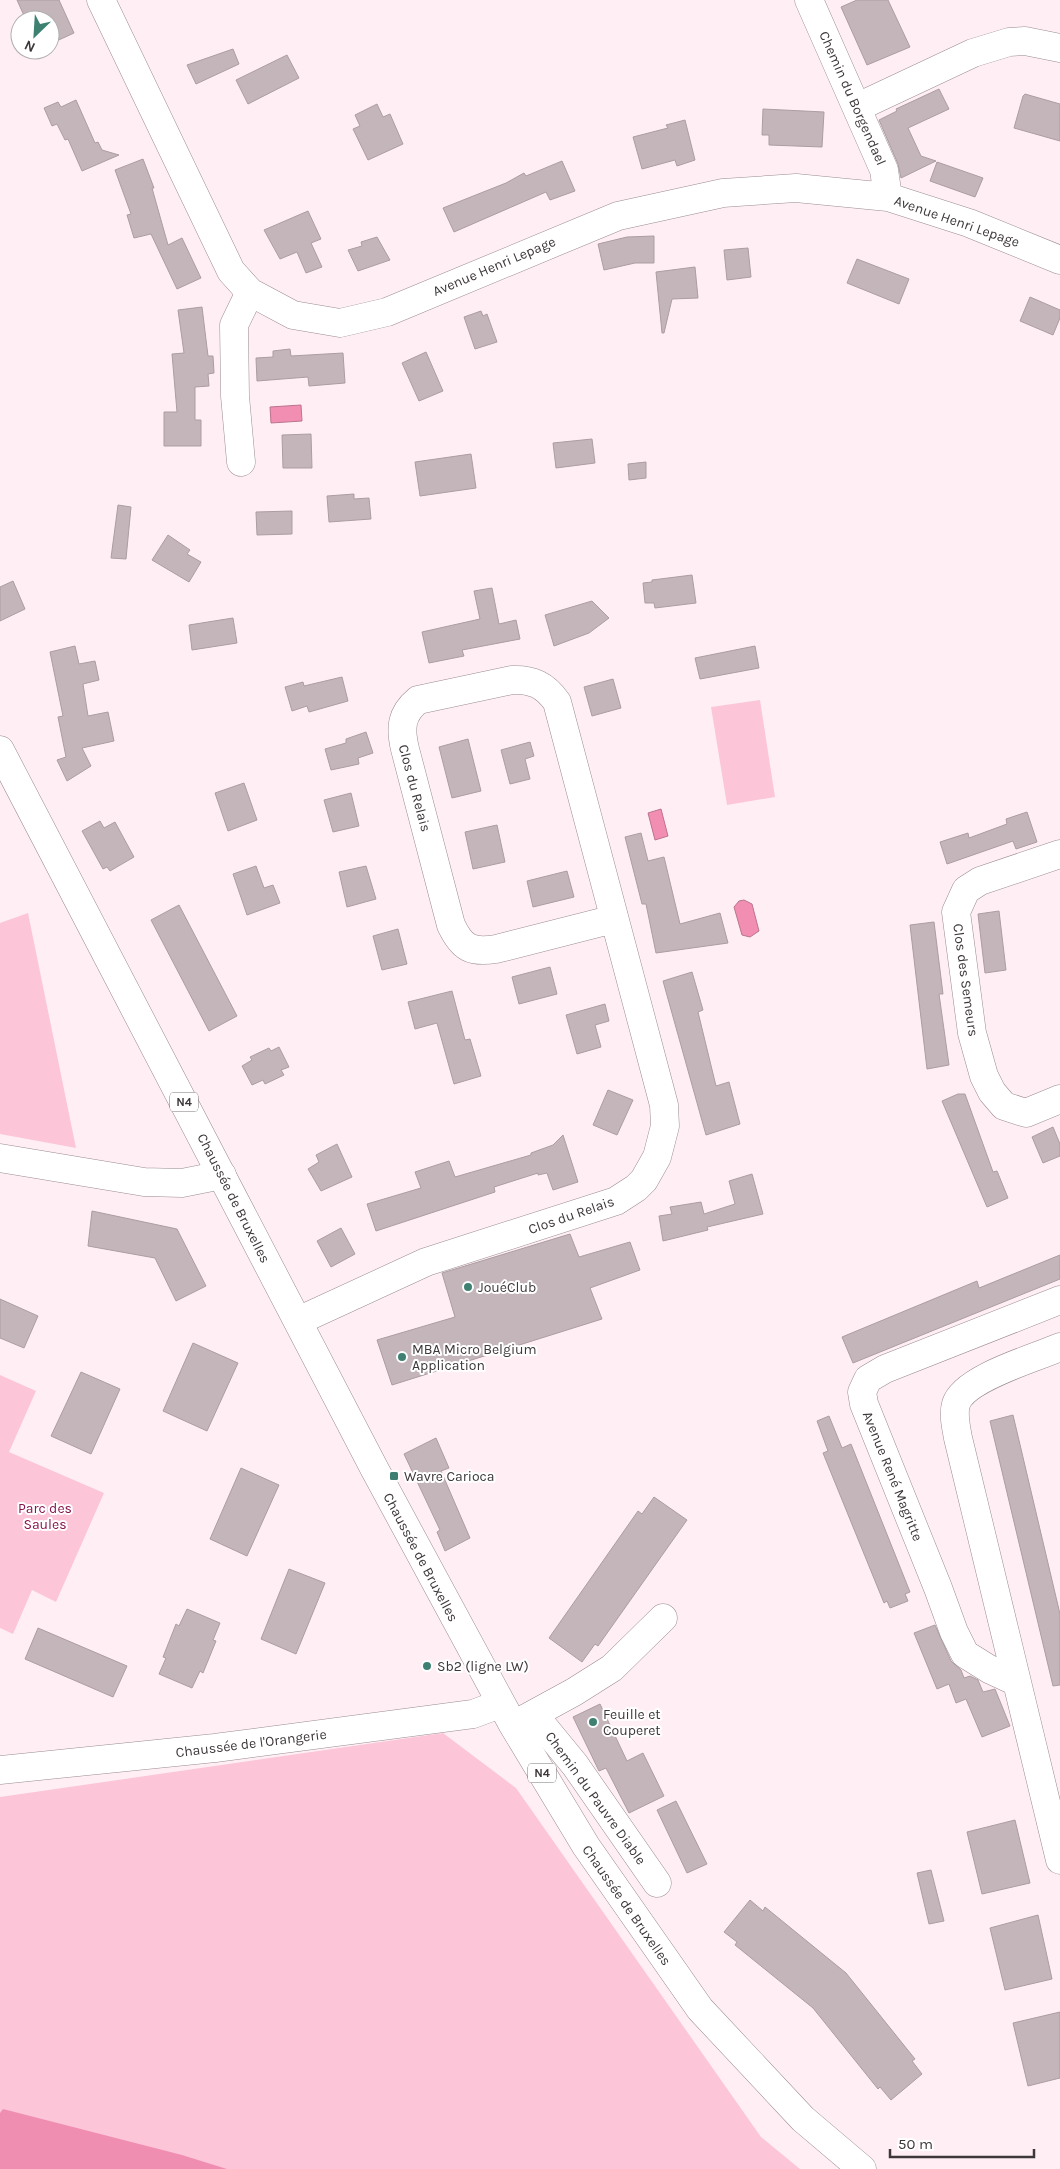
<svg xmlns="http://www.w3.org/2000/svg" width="1060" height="2169" font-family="Karla,sans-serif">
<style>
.green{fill:#fcc6d8}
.forest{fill:#f08eb2}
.water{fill:#f18eb2;stroke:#bb748e}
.building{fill:#c3b5b9;stroke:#ab9da2}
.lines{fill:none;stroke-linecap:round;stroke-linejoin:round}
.minor-casing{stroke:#9a8c91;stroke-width:29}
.major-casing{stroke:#9a8c91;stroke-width:29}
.minor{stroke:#fff;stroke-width:28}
.major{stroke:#fff;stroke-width:28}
.poi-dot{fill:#3e8072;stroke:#fff;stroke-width:2}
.labels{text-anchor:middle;stroke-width:4;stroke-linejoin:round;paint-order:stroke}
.shield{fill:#fff;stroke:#777374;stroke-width:1}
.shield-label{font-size:12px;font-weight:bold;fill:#3d3739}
.street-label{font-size:14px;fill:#3d3739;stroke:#fff}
.poi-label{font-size:14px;fill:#3d3739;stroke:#fff;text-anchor:start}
.park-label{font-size:14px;fill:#88144d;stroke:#fff}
</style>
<rect width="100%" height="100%" fill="#ffeff4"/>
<!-- green -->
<path class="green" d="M760,700l15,97 -48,8 -16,-98z
M28,913l48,235 -76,-14v-211z
M0,1375l36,16 -27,61 95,41 -48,109 -24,-12 -19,44 -13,-6z
M443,1733l73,55 245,349 39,32h-800v-372z"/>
<!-- forest -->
<path class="forest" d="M3,2109l179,46 45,14h-227v-56z"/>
<!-- water -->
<path class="water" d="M301,405l1,16 -31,2 -1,-16z
M661,809l7,27 -13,4 -7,-27z
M744,900l8,4 7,27 -9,6 -8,-2 -8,-28 5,-6z"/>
<!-- building -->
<path class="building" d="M17,0h42l15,33 -24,11v-24h-24z
M857,0h31l22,47 -43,18 -26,-58z
M233,49l6,15 -43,20 -9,-19z
M287,55l12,23 -51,26 -12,-24z
M939,89l10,20 -41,19 13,28 15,5 -35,17 -3,-14 -19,-44 18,-9 -1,-2z
M1025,94l35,10v37l-46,-13 9,-32z
M76,100l19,43 3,-1 4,8 17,5 -37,16 -14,-32 -3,1 -8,-16 -5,2 -8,-18 14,-6 3,5z
M377,104l6,13 7,-3 13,30 -35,16 -15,-31 7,-3 -5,-11z
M763,109l61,3 -2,35 -53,-2v-10h-7z
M685,120l10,40 -18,6 -2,-6 -33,9 -9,-32 35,-9 -2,-3z
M143,159l11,29h-2l16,57 14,-7 19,40 -24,11 -26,-55 -17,4 -7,-23 4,-1 -16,-44z
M562,161l13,30 -25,9 -4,-8 -92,40 -11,-24 63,-25 18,-10 2,3z
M937,162l46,16 -8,19 -45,-16z
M308,211l13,28 -10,4 11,24 -16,6 -9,-21 -17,7 -16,-29z
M654,236v27h-19l-31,7 -6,-26 29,-7z
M377,237l13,23 -32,11 -10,-21 14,-4 -1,-4z
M748,248l3,29 -24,3 -3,-30z
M857,259l52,20 -10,25 -52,-21z
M695,267l3,31 -26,1 -8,34h-2l-6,-61z
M1030,297l30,13v8l-7,17 -33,-14z
M202,307l6,49h5l1,17 -6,1 1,12 -14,1v33h6v26h-37v-34h13l-5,-58 12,-1 -6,-43z
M481,311l2,5 4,-2 10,28 -22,7 -11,-32z
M290,349l1,7 52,-3 2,30 -36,3 -1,-9 -51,4 -1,-23 17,-1v-6z
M426,352l17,39 -24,10 -17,-38z
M311,434l1,34h-29l-1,-33z
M592,439l3,24 -39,5 -3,-25z
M471,454l5,34 -56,8 -5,-34z
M646,462v16l-17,2 -1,-16z
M354,494v5l15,-1 2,21 -42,3 -2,-26z
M118,505l13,2 -5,52 -15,-1z
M292,511v23l-35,1 -1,-23z
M168,535l22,15 -3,4 14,8 -12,20 -37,-22z
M692,575l4,28 -41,5 -1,-5h-9l-2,-20 9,-1v-2z
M13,581l12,28 -25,12v-34z
M492,588l7,36 17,-4 4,19 -58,11 2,6 -35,7 -7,-31 58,-13 -6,-28z
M592,601l17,17 -20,15 -35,13 -9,-31z
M233,618l4,25 -45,7 -3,-25z
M75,646l4,18 16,-3 4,19 -16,4 5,32 20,-4 6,29 -32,7 9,18 -24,15 -10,-21 9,-3 -8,-40 5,-1 -13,-64z
M755,646l4,22 -59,11 -5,-21z
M342,677l6,24 -39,11 -2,-6 -15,5 -7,-24 18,-5 1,4z
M613,679l8,29 -29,8 -8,-29z
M366,732l7,21 -15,5 1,6 -28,6 -6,-21 21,-6v-4z
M468,739l13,52 -29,7 -13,-51z
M530,742l4,14 -9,3 5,20 -20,5 -9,-34z
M244,783l13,37 -29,11 -13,-38z
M351,793l8,33 -26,6 -9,-32z
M1027,812l10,30 -21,7 -3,-8 -66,23 -7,-22 28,-9 1,5 38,-14 -1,-5z
M100,821l4,7 11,-6 19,35 -24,14 -3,-4 -4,2 -21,-38z
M497,825l8,37 -32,7 -8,-37z
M641,833l7,28 16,-4 16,67 40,-11 8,30 -72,10 -10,-49h-4l-17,-67z
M256,866l8,22 9,-3 7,18 -33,12 -14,-41z
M366,866l10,33 -29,8 -8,-35z
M567,871l7,26 -41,10 -6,-26z
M179,905l58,111 -28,15 -58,-111z
M999,911l7,59 -21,3 -7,-59z
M934,922l9,72h-4l10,71 -22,4 -17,-144z
M398,929l9,35 -25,6 -9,-34z
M550,967l7,27 -38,10 -7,-27z
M692,972l11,38 -5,2 18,74 13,-4 11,42 -34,11 -43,-154z
M452,991l13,49 5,-1 11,37 -27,8 -17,-61 -22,6 -7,-27z
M605,1004l4,17 -14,4 6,22 -24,7 -11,-39z
M279,1047l10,20 -8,3 3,5 -19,9 -2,-4 -11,5 -10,-19 10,-6 -2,-3 19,-9 2,3z
M608,1090l25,10 -16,35 -24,-10z
M958,1094h7l28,78 4,-1 11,27 -21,9 -45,-106z
M1053,1127l7,17v12l-17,7 -11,-26z
M563,1135l15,47 -25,8 -6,-17 -9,2v-2l-44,14 1,5 -119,39 -9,-27 54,-16 -6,-16 34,-11 6,16 76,-22v-2l22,-8z
M337,1144l15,33 -31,14 -13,-22 11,-7 -3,-7z
M752,1174l11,40 -56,13 1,3 -45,11 -4,-25 13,-2 -2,-7 31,-5 3,12 31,-10 -6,-23z
M92,1211l85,18 29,57 -30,15 -21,-43 -67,-12z
M341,1228l14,26 -24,13 -14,-26z
M570,1234l9,23 51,-15 10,28 -50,18 12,31 -210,66 -15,-45 78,-23 -13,-44z
M1060,1255v24l-207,84 -11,-26 135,-56 2,7z
M0,1299l38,17 -14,32 -24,-10z
M193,1343l45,20 -31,68 -44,-20z
M81,1372l39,17 -29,65 -40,-18z
M1013,1415l47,199v71l-7,1 -63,-265z
M829,1416l13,32 9,-4 59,148 -5,2 3,7 -18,7 -3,-7 -3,2 -61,-150 5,-2 -11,-30z
M436,1438l13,30 -8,3 29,67 -25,13 -8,-19 3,-2 -36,-76z
M241,1468l38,17 -32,71 -37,-17z
M654,1497l33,23 -89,126 -3,-2 -13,18 -33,-24 89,-127 4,3z
M289,1569l36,14 -29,71 -35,-15z
M187,1609l33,14 -7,17 3,1 -13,32 -3,-2 -8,17 -33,-14 7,-16 -3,-1 13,-33 3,2z
M935,1625l16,36 10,9 3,8 6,-2 8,4 5,12 12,-3 15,37 -28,11 -16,-38 -10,4 -7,-19 -12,5 -23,-56z
M38,1628l89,38 -14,31 -88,-38z
M600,1704l27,57 16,-8 21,43 -35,17 -23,-45 -7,3 -26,-54z
M676,1801l31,63 -20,9 -30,-63z
M1015,1820l15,63 -48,11 -15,-62z
M931,1870l13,51 -15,3 -12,-51z
M750,1900l13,11 2,-4 81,66 69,86 -3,2 10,13 -31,26 -11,-13 -2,2 -65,-81 -78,-63 2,-3 -13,-10z
M1038,1915l14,64 -47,11 -15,-62z
M1060,2012v66l-32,8 -15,-63z"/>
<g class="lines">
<defs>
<path id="minor" d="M101,0l130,271 19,21 43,23 47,8 47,-11 231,-96 105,-23 73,-5 92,9 81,26 91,37
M809,0l75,170 4,27
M858,107l115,-54 36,-11 16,-1 35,7
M241,462l-6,-66 -1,-71 16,-33
M1060,854l-80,27 -14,9 -10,22 16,121 12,43 8,16 12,14 22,7 34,-14
M0,1158l144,24 38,1 40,-8
M298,1321l128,-59 190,-61 20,-13 8,-8 13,-23 8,-31 -1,-21 -107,-403c-12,-17 -25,-23 -45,-22l-94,20c-17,14 -18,28 -13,49l46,176c11,23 20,28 45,24l118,-30
M1060,1347c-25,11 -96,31 -104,57 -3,10 0,23 2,34l102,422
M1017,1682l-28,-13 -24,-15 -11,-22 -16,-44 -74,-184 -2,-12 6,-13 17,-10 175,-69
M534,1715l41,50 82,118
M519,1722l55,-30 38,-24 51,-50
M0,1770l215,-22 258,-34 27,-10"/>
<path id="major" d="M0,750l374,718 139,257 73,121 114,163 103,110 59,50"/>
</defs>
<!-- minor casing -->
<use href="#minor" class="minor-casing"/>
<!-- major casing -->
<use href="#major" class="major-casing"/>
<!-- minor -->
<use href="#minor" class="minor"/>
<!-- major -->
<use href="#major" class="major"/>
</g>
<!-- markers -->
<g class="poi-dot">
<circle cx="468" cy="1287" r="5"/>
<circle cx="402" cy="1357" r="5"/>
<rect x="389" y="1471" width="10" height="10" rx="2.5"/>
<circle cx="427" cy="1666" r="5"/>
<circle cx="593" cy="1722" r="5"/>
</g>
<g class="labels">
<!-- shield labels -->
<g class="shield">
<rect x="170" y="1092.5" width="28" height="19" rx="4"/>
<rect x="528" y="1763.5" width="28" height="19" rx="4"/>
</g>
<g class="shield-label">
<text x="184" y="1106">N4</text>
<text x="542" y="1777">N4</text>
</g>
<!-- street labels -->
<g class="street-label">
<text transform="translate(853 98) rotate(66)" y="5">Chemin du Borgendael</text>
<text transform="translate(957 221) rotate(19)" y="5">Avenue Henri Lepage</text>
<text transform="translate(494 266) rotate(-23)" y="5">Avenue Henri Lepage</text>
<text transform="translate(415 788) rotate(75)" y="5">Clos du Relais</text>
<text transform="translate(966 980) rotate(82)" y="5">Clos des Semeurs</text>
<text transform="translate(234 1198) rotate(63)" y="5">Chaussée de Bruxelles</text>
<text transform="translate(571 1215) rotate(-19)" y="5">Clos du Relais</text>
<text transform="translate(893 1476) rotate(68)" y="5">Avenue René Magritte</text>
<text transform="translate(421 1557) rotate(62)" y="5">Chaussée de Bruxelles</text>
<text transform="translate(251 1743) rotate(-7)" y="5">Chaussée de l'Orangerie</text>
<text transform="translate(596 1798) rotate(54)" y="5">Chemin du Pauvre Diable</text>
<text transform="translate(627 1905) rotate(55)" y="5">Chaussée de Bruxelles</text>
</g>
<!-- poi labels -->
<g class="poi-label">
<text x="478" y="1292">JouéClub</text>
<text x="412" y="1354">MBA Micro Belgium<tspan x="412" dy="16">Application</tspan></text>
<text x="404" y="1481">Wavre Carioca</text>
<text x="437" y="1671">Sb2 (ligne LW)</text>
<text x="603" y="1719">Feuille et<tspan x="603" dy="16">Couperet</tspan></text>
</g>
<!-- park labels -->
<g class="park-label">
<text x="45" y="1513">Parc des<tspan x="45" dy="16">Saules</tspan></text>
</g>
</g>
<!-- north arrow -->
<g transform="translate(35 35) rotate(205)"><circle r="24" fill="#ffffff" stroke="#b1afb0"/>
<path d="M0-4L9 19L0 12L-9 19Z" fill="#3e8072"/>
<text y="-8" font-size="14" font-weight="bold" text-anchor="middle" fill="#3d3739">N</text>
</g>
<!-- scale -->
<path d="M890 2149v8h144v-8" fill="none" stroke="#3d3739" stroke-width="2.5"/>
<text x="898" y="2149" font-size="15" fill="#3d3739" stroke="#ffffff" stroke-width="4" paint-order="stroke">50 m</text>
</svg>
